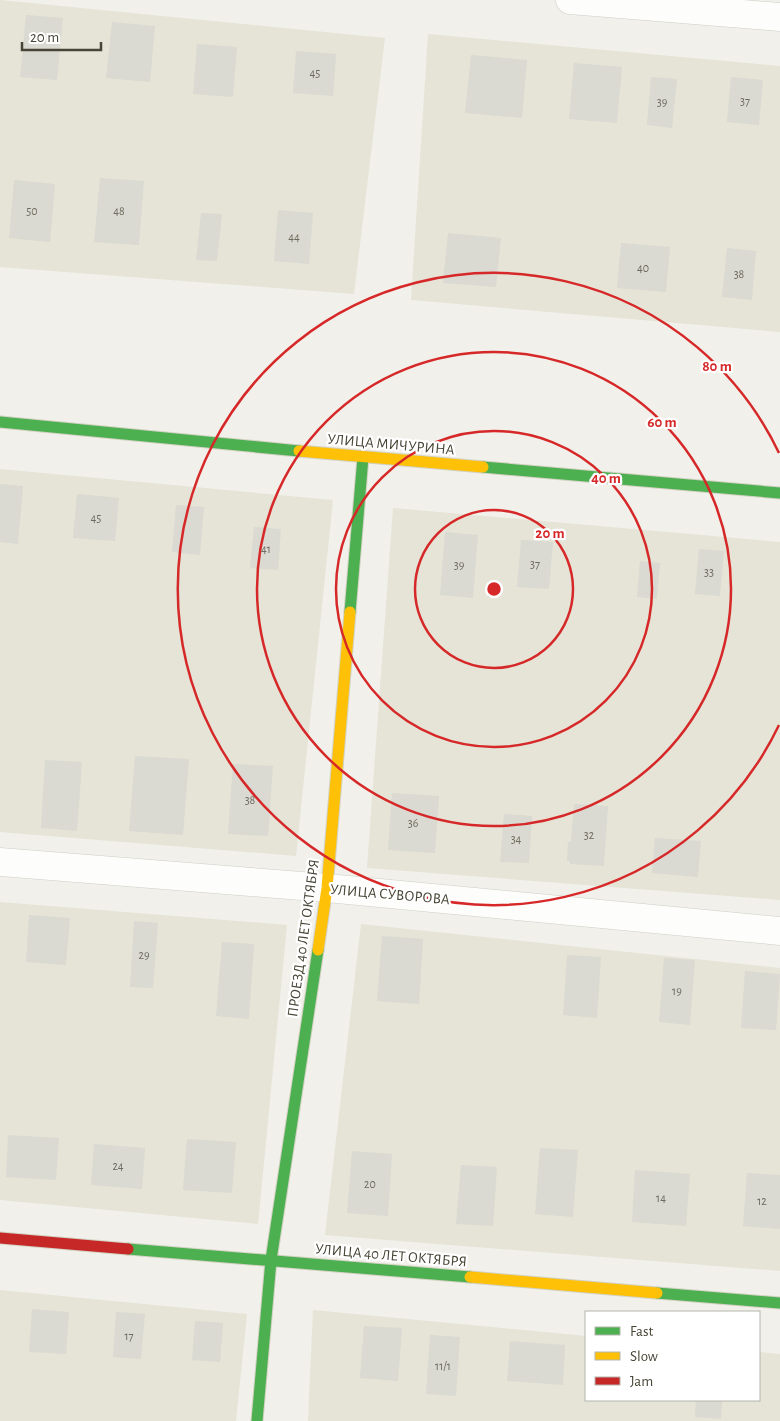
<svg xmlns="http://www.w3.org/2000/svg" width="780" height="1421" font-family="'Alegreya Sans',sans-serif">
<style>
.residential{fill:#e5e4d7}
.building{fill:#dad9d2}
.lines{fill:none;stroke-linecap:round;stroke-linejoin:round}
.street-casing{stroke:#cfcec7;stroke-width:29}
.fast-casing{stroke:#d2d1c2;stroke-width:13}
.slow-casing{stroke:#d2d1c2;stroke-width:13}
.jam-casing{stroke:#d2d1c2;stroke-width:13}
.street{stroke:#fdfdfc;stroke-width:28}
.fast{stroke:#4caf50;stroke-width:11}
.slow{stroke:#ffc107;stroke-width:11}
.jam{stroke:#c62828;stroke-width:11}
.ring{fill:none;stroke:#d62828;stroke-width:2.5}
.labels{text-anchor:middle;stroke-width:4.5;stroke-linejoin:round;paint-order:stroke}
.number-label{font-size:12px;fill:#6c6b5d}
.street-label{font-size:15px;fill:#474535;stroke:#fff}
.centre{fill:#d62828;stroke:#fff;stroke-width:2.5}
.ring-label{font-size:15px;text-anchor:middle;font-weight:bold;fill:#d62828;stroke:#fff;stroke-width:4.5;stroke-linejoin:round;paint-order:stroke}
</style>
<rect width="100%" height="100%" fill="#f1f0ea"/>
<!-- residential -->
<path class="residential" d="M0,0l385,38 -31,256 -354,-27z
M428,34l352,32v266l-369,-32z
M0,469l333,31 -37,356 -296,-24z
M393,508l387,34v358l-413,-32z
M0,902l287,23 -29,299 -258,-24z
M361,924l419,44v303l-455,-36z
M0,1290l247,24 -11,107h-236z
M313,1310l273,26v64h173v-48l21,2v67h-472z"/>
<!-- building -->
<path class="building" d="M26,15l37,3 -6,62 -37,-3z
M112,22l43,4 -5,56 -44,-4z
M197,44l40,3 -4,50 -40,-3z
M296,51l40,3 -3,42 -40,-3z
M471,55l56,5 -5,58 -57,-5z
M574,63l48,4 -5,56 -48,-4z
M651,77l26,2 -5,49 -25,-3z
M731,77l32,3 -4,45 -32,-3z
M100,178l44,3 -5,64 -45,-3z
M14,180l41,4 -5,58 -41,-4z
M278,210l35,3 -4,51 -35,-3z
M201,213l21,1 -5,47 -21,-1z
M448,233l53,5 -5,49 -53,-4z
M621,243l49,4 -4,45 -49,-4z
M727,248l29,3 -4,49 -30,-3z
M0,484l23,2 -5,58 -18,-2z
M77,494l42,4 -4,43 -42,-3z
M176,505l28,2 -4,48 -28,-3z
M254,527l27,2 -3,41 -28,-2z
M445,532l33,3 -5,63 -33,-3z
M521,540l32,2 -4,47 -32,-2z
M699,549l25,2 -4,45 -25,-2z
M640,561l20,2 -3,36 -20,-2z
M135,756l54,3 -6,76 -54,-4z
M45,760l37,2 -5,69 -36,-3z
M233,764l40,2 -5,70 -40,-2z
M392,793l47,3 -4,57 -47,-3z
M574,804l34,2 -4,60 -34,-2v-3h-3l1,-19h3z
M504,814l28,2 -3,47 -29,-1z
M655,838l46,3 -3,36 -46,-4z
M29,915l41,3 -4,47 -40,-3z
M134,921l24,2 -5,65 -23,-1z
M382,936l41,3 -4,65 -42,-3z
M222,942l32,2 -5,75 -33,-3z
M567,955l34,2 -4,61 -34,-3z
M664,958l31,2 -5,65 -31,-3z
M745,971l35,3 -4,56 -35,-2z
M8,1135l51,3 -3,42 -50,-3z
M187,1139l49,3 -4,51 -49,-3z
M94,1144l51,4 -3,41 -51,-4z
M540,1148l38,2 -5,67 -38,-3z
M352,1151l40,3 -4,62 -41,-3z
M461,1165l36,2 -4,59 -37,-2z
M635,1170l55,4 -4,52 -54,-4z
M747,1173l33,2v54l-37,-3z
M32,1309l37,3 -3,42 -37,-2z
M116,1312l29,2 -4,45 -28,-2z
M195,1321l28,2 -3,39 -28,-2z
M364,1326l38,2 -4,53 -38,-3z
M430,1335l30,2 -4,59 -30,-2z
M510,1341l55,4 -2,40 -56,-4z
M696,1400h26l-1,19 -26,-2z"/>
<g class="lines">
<defs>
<path id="street" d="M570,0l210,17
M0,862l327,26 453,43"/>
<path id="fast" d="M0,422l299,29
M483,467l297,26
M350,612l13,-155
M128,1249l342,28
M657,1293l123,10
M257,1421l14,-161 47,-310"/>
<path id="slow" d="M299,451l184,16
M318,950l9,-62 23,-276
M470,1277l187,16"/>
<path id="jam" d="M0,1238l128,11"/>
</defs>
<!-- street casing -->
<use href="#street" class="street-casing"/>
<!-- fast casing -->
<use href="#fast" class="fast-casing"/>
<!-- slow casing -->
<use href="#slow" class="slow-casing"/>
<!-- jam casing -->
<use href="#jam" class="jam-casing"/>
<!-- street -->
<use href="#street" class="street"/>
<!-- fast -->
<use href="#fast" class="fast"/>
<!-- slow -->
<use href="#slow" class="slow"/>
<!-- jam -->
<use href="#jam" class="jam"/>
</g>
<!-- distance rings -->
<g class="ring">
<circle cx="494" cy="589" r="79"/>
<circle cx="494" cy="589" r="158"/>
<circle cx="494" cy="589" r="237"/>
<path d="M779 725A316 316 0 1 1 779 453"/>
</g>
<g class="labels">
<!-- number labels -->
<g class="number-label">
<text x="315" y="77">45</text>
<text x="745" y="105">37</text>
<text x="662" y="106">39</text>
<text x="32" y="215">50</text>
<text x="119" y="215">48</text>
<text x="294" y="241">44</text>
<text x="643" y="272">40</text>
<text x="739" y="278">38</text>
<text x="96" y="522">45</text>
<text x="266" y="553">41</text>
<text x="535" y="568">37</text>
<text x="459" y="569">39</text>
<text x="709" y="576">33</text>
<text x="250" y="804">38</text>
<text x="413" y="827">36</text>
<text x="589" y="839">32</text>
<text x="516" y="843">34</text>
<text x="144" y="959">29</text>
<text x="677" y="995">19</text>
<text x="118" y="1170">24</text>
<text x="370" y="1188">20</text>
<text x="661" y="1202">14</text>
<text x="762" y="1205">12</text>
<text x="129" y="1340">17</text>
<text x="443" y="1370">11/1</text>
</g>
<!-- street labels -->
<g class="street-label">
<text transform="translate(391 444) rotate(5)" y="5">УЛИЦА МИЧУРИНА</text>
<text transform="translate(390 894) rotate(5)" y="5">УЛИЦА СУВОРОВА</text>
<text transform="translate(303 938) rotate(-82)" y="5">ПРОЕЗД 40 ЛЕТ ОКТЯБРЯ</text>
<text transform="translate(391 1255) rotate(5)" y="5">УЛИЦА 40 ЛЕТ ОКТЯБРЯ</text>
</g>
</g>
<circle cx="494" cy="589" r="8" class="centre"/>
<g class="ring-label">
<text x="717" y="371">80 m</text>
<text x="662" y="427">60 m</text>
<text x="606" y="483">40 m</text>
<text x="550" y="538">20 m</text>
</g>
<!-- legend -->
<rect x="585" y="1311" width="175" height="90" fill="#ffffff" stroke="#b5b5ae"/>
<rect x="595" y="1327" width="25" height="8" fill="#4caf50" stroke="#b5b5ae"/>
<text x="630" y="1336" font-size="15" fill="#474535">Fast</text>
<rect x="595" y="1352" width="25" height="8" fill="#ffc107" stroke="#b5b5ae"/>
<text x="630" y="1361" font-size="15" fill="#474535">Slow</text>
<rect x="595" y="1377" width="25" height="8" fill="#c62828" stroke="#b5b5ae"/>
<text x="630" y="1386" font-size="15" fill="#474535">Jam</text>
<!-- scale -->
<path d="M22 42v8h79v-8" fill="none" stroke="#474535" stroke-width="2.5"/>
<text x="30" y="42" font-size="15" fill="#474535" stroke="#ffffff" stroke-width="4" paint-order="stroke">20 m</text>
</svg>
